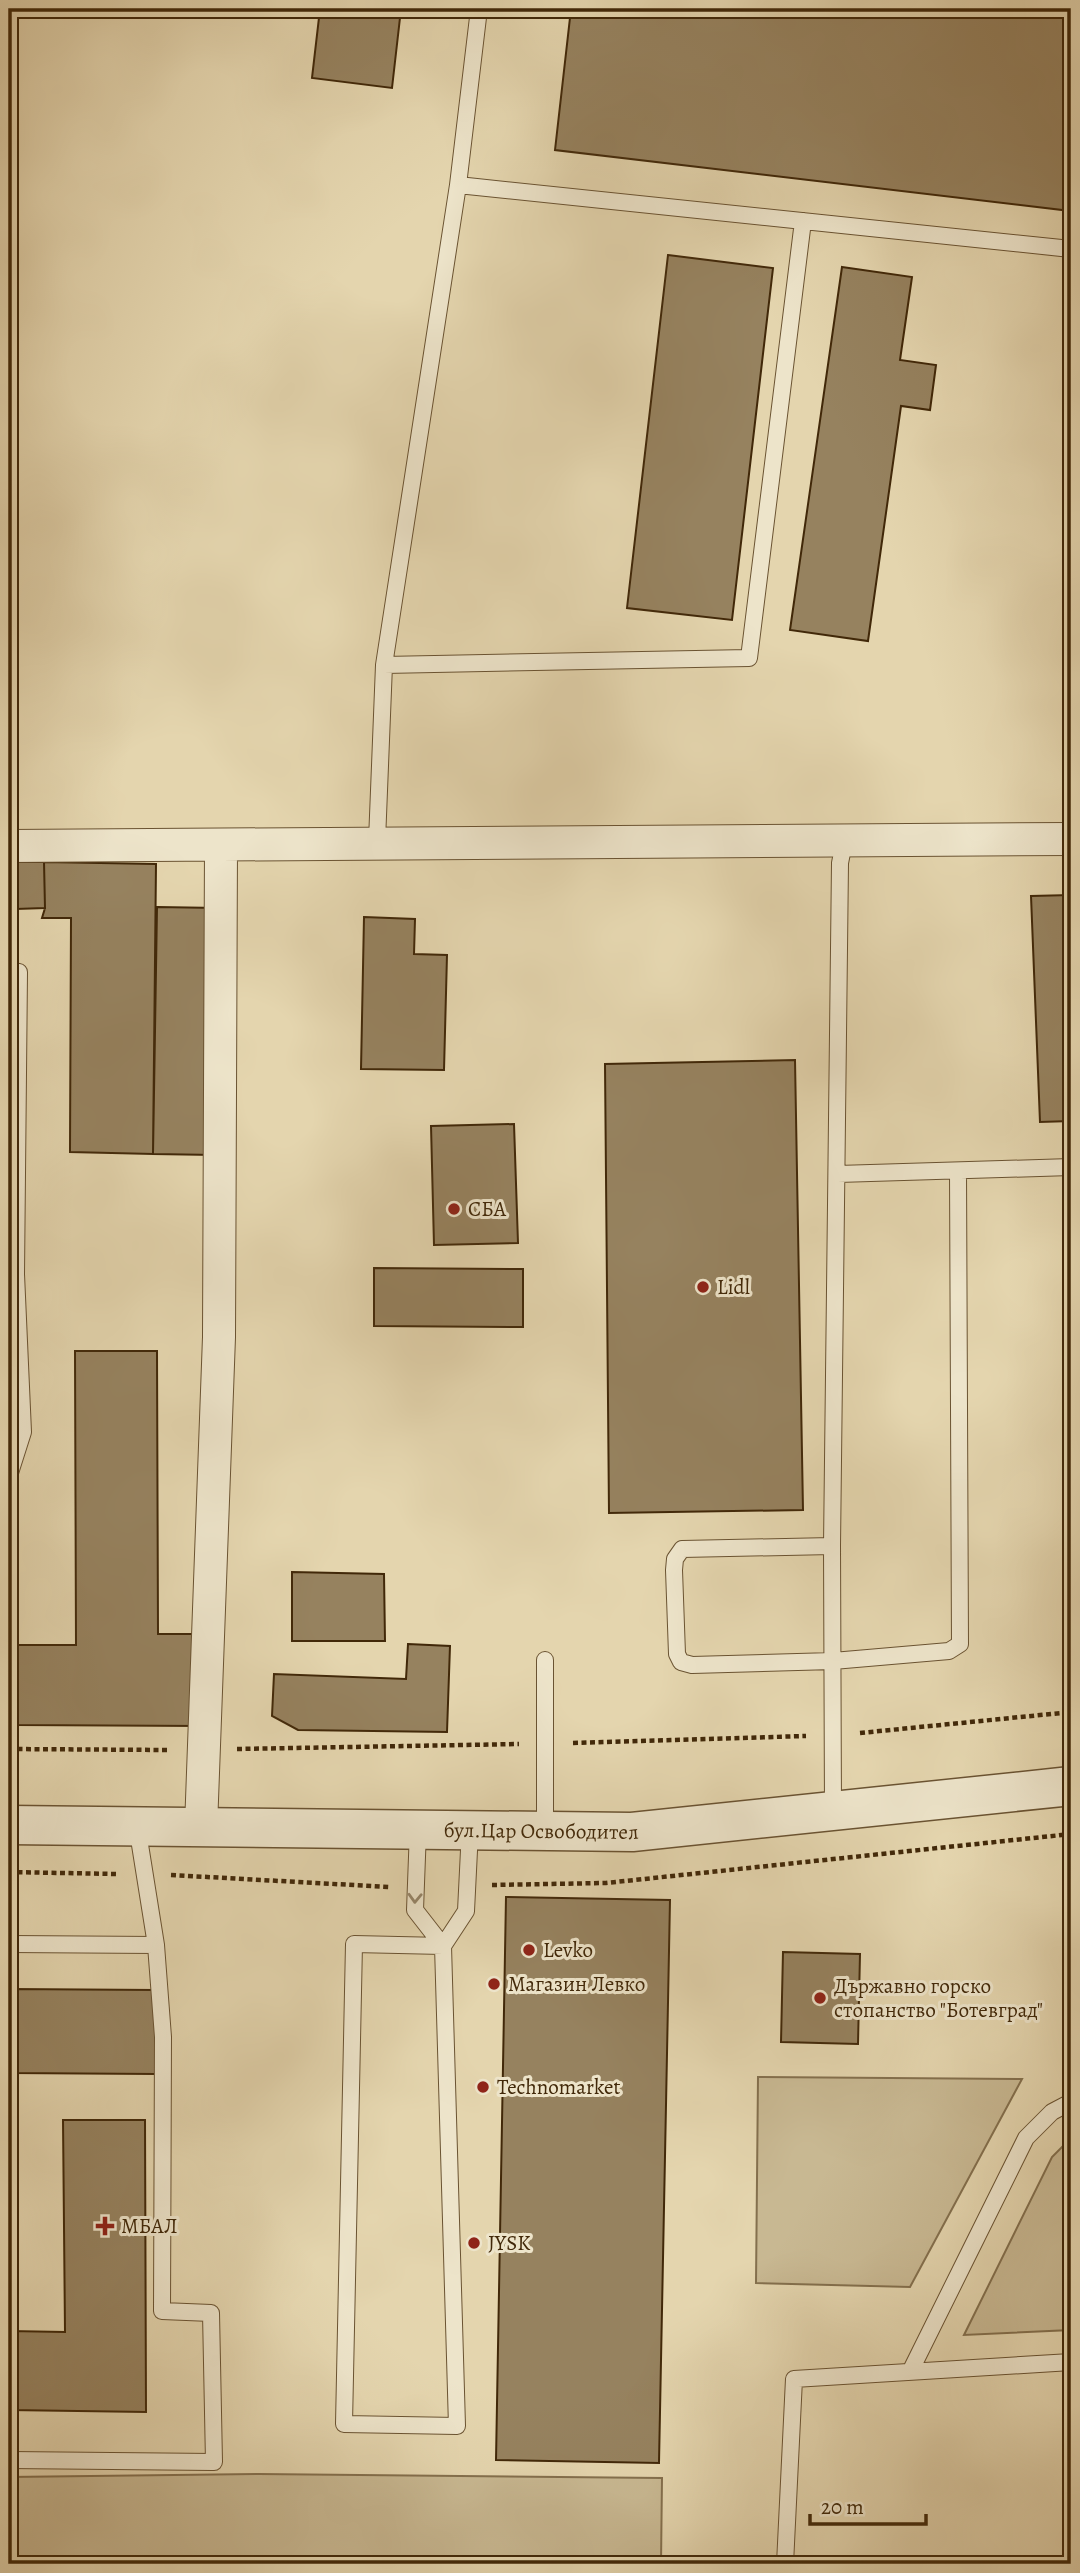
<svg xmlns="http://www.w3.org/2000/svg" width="1080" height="2573" font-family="Alegreya,serif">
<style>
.green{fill:#c8b892;stroke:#84704e;stroke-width:2}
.building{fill:#96825f;stroke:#412809;stroke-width:2}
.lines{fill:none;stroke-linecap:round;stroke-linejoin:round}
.service-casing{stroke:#6a5332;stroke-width:18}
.minor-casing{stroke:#6a5332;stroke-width:34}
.tertiary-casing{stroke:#6a5332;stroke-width:41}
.path{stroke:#412809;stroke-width:4.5;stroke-dasharray:5 3.5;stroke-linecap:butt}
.service{stroke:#ede4ca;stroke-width:16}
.minor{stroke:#ede4ca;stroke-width:32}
.tertiary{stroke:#ede4ca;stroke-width:38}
.oneway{stroke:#97866a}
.poi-dot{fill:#8f2418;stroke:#ede4ca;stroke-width:2.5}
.labels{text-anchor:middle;stroke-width:6;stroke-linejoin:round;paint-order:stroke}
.poi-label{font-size:21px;fill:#412809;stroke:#ede4ca;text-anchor:start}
.street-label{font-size:21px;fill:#412809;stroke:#ede4ca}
</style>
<rect width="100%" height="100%" fill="#e4d5ae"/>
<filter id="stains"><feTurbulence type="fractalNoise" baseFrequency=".00286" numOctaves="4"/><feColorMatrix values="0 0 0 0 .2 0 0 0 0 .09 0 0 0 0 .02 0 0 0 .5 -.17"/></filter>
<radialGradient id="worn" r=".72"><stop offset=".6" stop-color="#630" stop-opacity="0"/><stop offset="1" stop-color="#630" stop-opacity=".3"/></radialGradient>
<!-- green -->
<path class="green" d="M758,2077l264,2 -112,208 -154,-4z
M1071,2138v192l-107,5 88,-178z
M259,2474l403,4 -1,86h-652v-87z"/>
<!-- building -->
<path class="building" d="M320,9h81l-9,79 -80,-10z
M571,9h500v202l-516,-61z
M668,255l105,13 -41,352 -105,-12z
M842,267l70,10 -12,83 36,5 -6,45 -29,-4 -33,235 -78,-11z
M9,862h6l1,72h-7z
M15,862h29l1,46 -29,1z
M44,862l112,2 -3,290 -83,-2 1,-234h-29l3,-10z
M1071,895v226l-31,1 -9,-226z
M157,907l61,1 -3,247 -62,-1z
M364,917l51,2 -1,35 33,1 -3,115 -83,-1z
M795,1060l8,450 -194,3 -4,-449z
M514,1124l4,119 -84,2 -3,-119z
M374,1268l149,1v58l-149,-1z
M75,1351h82l1,283h43v92l-184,-1v-80h59z
M292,1572l92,2 1,67h-93z
M408,1644l42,2 -3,86 -149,-2 -26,-14 2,-42 132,5z
M506,1897l164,3 -11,563 -163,-3z
M783,1952l77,2 -2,90 -77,-2z
M9,1989l147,1 -1,84 -146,-1z
M63,2120h82l1,292 -137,-2v-79l56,1z"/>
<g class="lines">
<defs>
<path id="service" d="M458,185l613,64
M384,665l365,-7 54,-437
M377,841l7,-176 74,-480 21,-176
M9,971l10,1 -3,302 7,158 -14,44
M838,1174l233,-7
M832,1546l-150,3 -7,10 -1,11 3,84 4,8 11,3 141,-4 116,-10 11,-7 -2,-472
M833,1811l-1,-265 8,-683 5,-25
M418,1830l-3,80 28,36 23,-35 4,-81
M545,1831v-171
M9,1944l147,1
M354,1944l89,2 14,480 -113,-2z
M911,2370l115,-232 26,-26 19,-10
M9,2460l205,2 -3,-149 -49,-2 1,-274 -7,-92 -19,-119
M785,2564l9,-185 277,-17"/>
<path id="minor" d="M9,846l1062,-7
M201,1827l18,-490 2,-490"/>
<g id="tertiary">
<path id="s1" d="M9,1825l623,7 439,-46"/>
</g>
</defs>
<!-- service casing -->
<use href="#service" class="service-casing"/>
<!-- minor casing -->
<use href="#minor" class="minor-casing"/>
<!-- tertiary casing -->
<use href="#tertiary" class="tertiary-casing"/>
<!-- path -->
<path class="path" d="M860,1733l211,-21
M573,1743l233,-7
M9,1749l160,1
M237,1749l282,-5
M9,1872l107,2
M171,1875l218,12
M492,1885l114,-2 465,-49"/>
<!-- service -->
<use href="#service" class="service"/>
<!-- minor -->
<use href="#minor" class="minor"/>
<!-- tertiary -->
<use href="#tertiary" class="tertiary"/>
</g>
<!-- one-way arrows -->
<defs><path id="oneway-chevron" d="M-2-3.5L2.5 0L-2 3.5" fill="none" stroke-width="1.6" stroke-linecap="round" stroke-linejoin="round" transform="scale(1.75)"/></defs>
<use class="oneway" href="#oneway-chevron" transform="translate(415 1898) rotate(92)"/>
<!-- markers -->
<g class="poi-dot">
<circle cx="454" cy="1209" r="7"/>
<circle cx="703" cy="1287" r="7"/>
<circle cx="529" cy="1950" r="7"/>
<circle cx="494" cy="1984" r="7"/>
<circle cx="820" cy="1998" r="7"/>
<circle cx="483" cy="2087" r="7"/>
<path d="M101.5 2215.5h7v7h7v7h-7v7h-7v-7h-7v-7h7z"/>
<circle cx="474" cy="2243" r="7"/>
</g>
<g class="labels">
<!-- poi labels -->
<g class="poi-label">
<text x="468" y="1216">СБА</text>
<text x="717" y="1294">Lidl</text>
<text x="543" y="1957">Levko</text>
<text x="508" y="1991">Магазин Левко</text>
<text x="834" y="1993">Държавно горско<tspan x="834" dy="24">стопанство "Ботевград"</tspan></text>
<text x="497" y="2094">Technomarket</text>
<text x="121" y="2233">МБАЛ</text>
<text x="488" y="2250">JYSK</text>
</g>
<!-- street labels -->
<g class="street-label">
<text dy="7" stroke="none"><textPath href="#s1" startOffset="532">бул.Цар Освободител</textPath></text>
</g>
</g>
<!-- margin -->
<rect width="1080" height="2573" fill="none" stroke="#e4d5ae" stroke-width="35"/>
<rect x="10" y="10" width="1059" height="2552" fill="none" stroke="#412809" stroke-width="3.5"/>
<rect x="18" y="18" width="1045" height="2538" fill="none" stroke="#412809" stroke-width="2"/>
<!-- scale -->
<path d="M810 2514v10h116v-10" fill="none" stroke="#412809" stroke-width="3.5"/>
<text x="821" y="2514" font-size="21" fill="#412809" stroke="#ede4ca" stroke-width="5" paint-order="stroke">20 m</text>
<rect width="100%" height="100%" filter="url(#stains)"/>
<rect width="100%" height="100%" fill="url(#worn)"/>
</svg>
